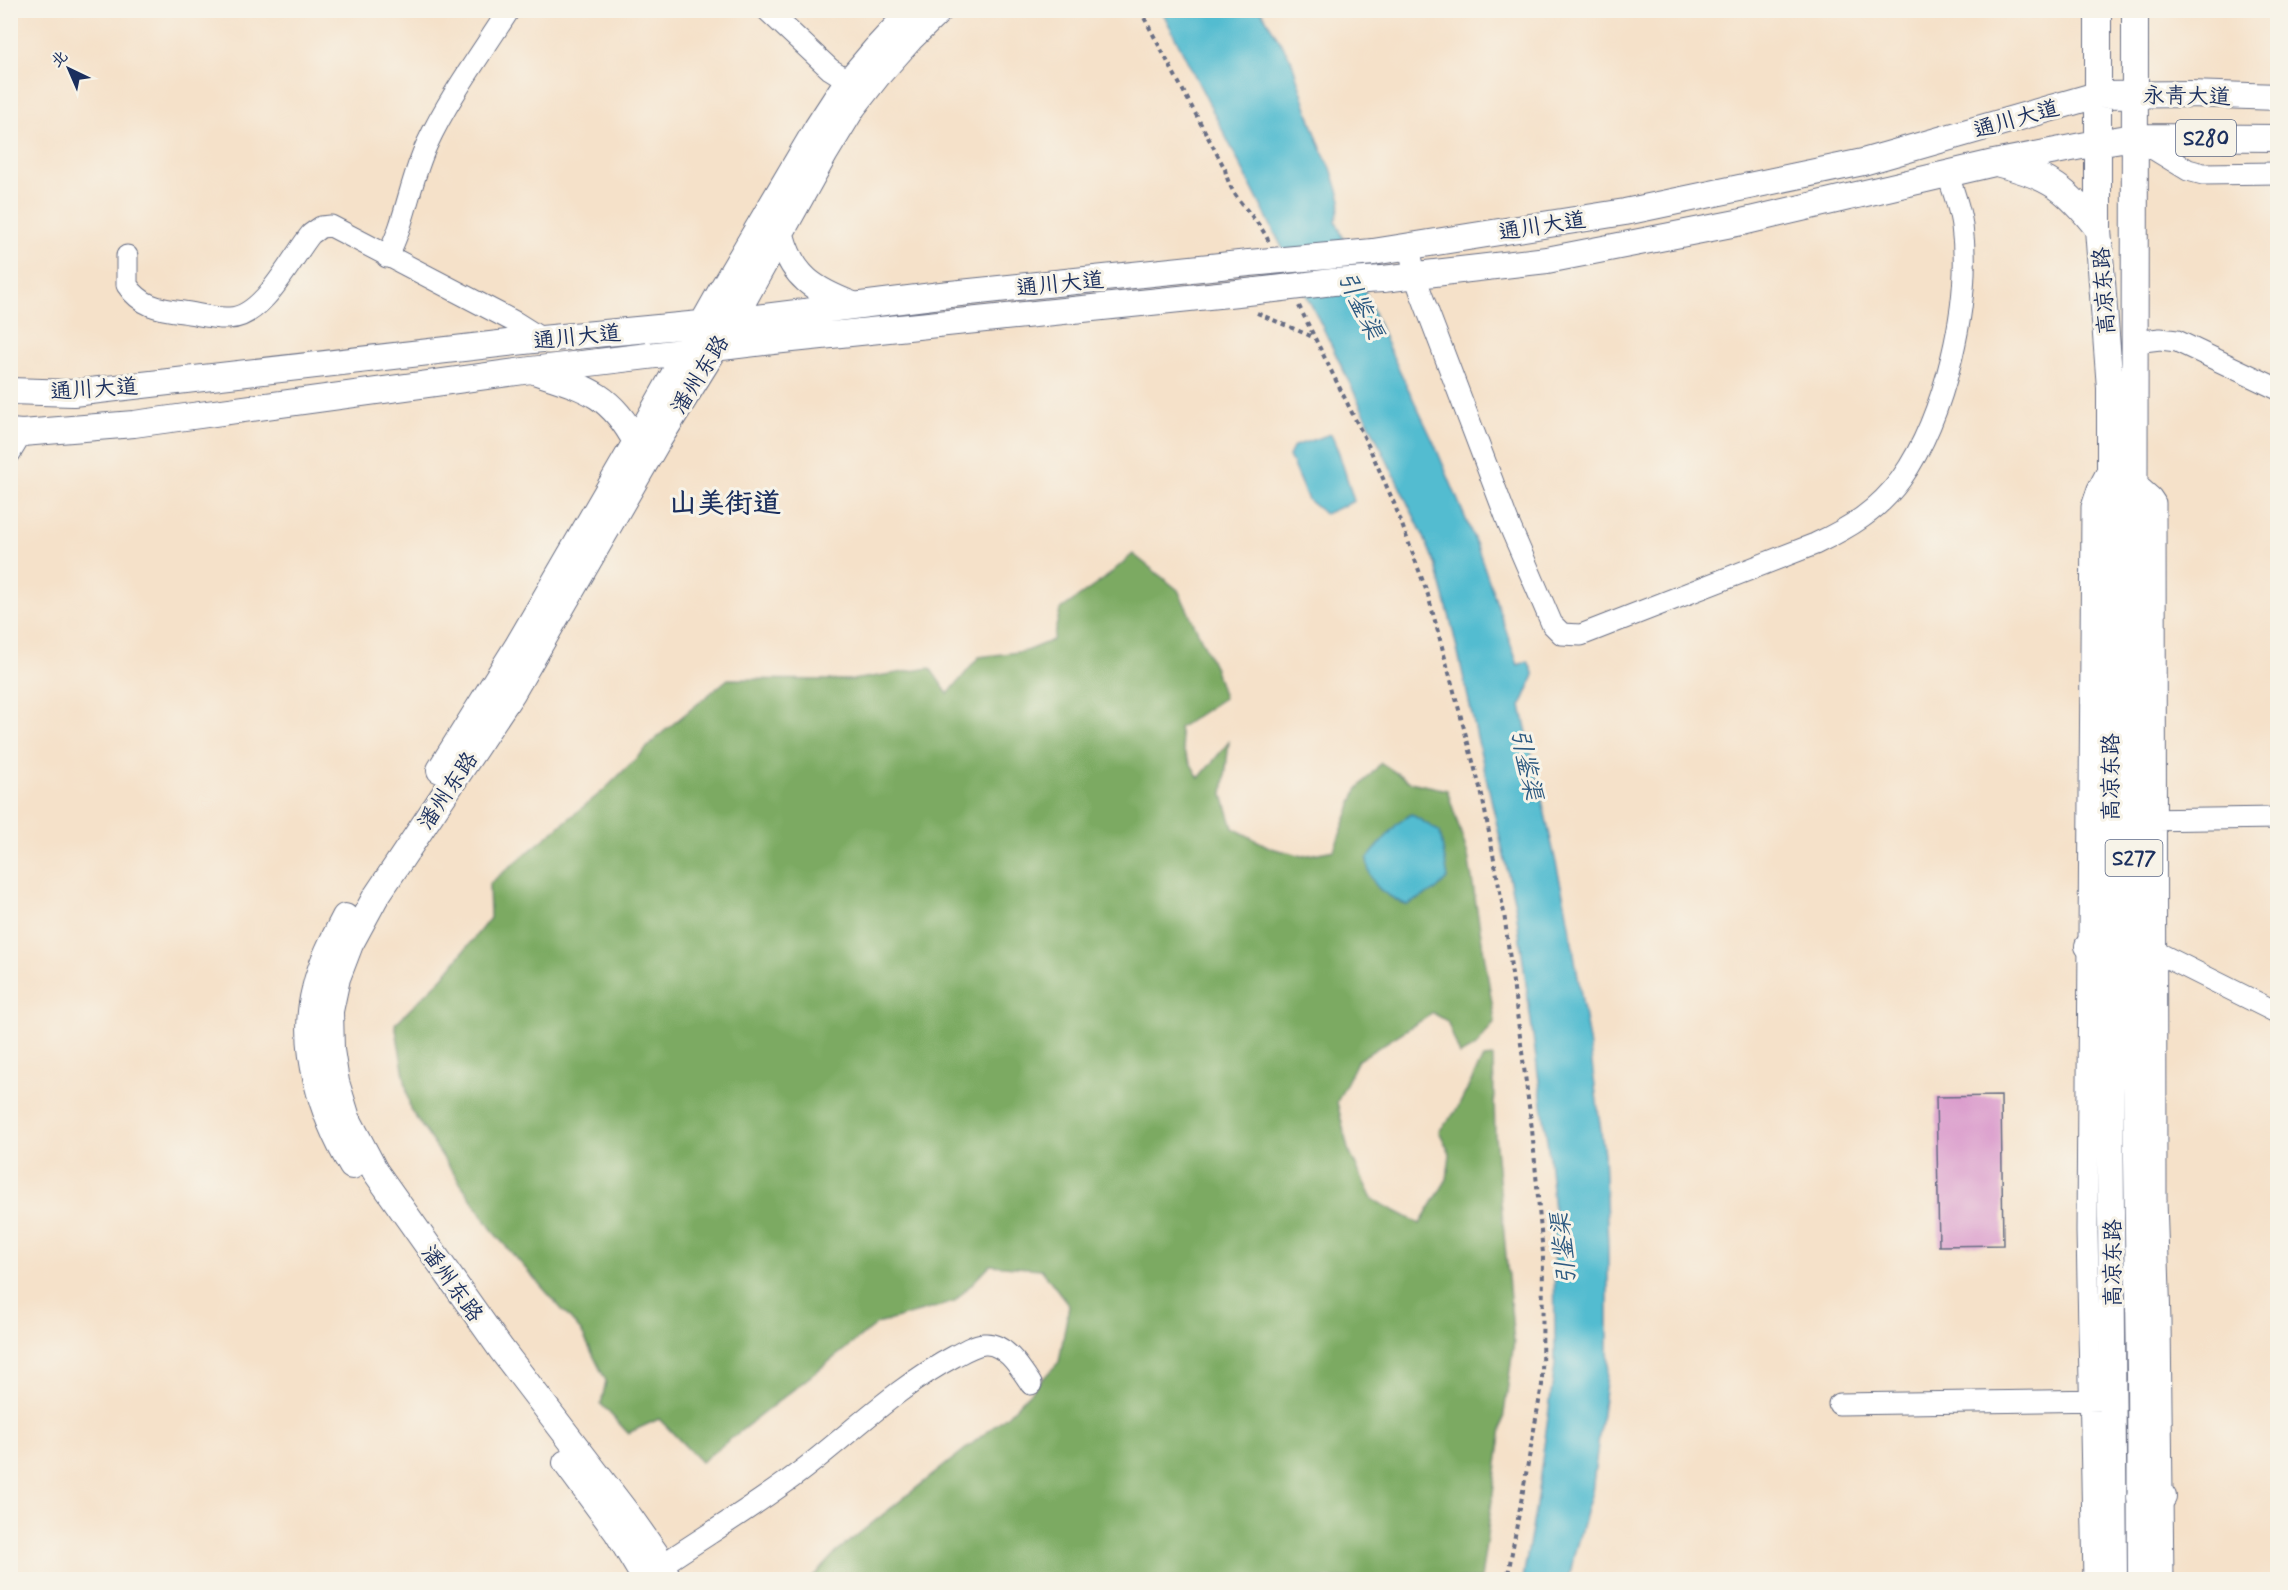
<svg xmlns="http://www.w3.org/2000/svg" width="2288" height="1590" font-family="Mynerve,'LXGW WenKai TC',sans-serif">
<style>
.forest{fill:#7caa62;stroke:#4c6c60;stroke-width:1.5}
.water{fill:#53bcd0;stroke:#377697;stroke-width:1.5}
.building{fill:#d997cb}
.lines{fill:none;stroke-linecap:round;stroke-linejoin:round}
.minor-casing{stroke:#676d83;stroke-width:23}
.major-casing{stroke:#676d83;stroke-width:28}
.path{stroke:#676d83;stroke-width:4;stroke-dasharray:4.5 4.5;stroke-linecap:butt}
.minor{stroke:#fff;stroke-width:21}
.major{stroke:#fff;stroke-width:26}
.major-bridge-casing{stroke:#676d83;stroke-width:28;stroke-linecap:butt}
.major-bridge{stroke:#fff;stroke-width:26}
.labels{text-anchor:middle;stroke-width:6;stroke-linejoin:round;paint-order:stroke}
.shield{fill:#f7f3e8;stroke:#5d6a87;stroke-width:1.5}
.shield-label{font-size:21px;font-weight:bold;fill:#1b2f5e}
.street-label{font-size:22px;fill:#1b2f5e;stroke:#f7f3e8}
.water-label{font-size:24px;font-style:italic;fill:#2c5980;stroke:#f7f3e8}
.district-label{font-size:28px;font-weight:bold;fill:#1b2f5e;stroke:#f7f3e8}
</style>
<rect width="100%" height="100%" fill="#f7f3e8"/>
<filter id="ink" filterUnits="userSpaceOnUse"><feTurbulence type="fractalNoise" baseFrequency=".0167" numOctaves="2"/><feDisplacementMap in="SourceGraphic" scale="12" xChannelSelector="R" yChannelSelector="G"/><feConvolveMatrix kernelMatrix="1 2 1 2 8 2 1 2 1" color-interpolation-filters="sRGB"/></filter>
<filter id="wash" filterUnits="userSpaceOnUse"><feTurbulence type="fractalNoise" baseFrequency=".008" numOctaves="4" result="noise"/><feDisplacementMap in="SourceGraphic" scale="24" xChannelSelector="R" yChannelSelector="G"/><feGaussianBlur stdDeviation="1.35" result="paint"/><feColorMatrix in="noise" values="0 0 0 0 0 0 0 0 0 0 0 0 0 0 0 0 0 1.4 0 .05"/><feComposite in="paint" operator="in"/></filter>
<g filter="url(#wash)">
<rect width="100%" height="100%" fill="#f5e1c9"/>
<!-- forest -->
<path class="forest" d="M1133,554l45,36 36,76 10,32 -45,30 5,24 15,26 30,-36 -6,53 10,33 38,20 32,8 31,-6 23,-60 24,-27 29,19 37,8 21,65 27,166 -19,25 -16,9 -13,-34 -14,-8 -75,47 -21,42 11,47 24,50 48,25 27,-45 3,-25 -11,-23 17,-20 27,-53 10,-1 2,79 19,206 -33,237h-670l25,-27 172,-137 51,-53 10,-57 -28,-36 -51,-4 -36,37 -77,22 -176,138 -42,-43 -31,14 -27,-29 5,-23 -25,-50 -86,-97 -85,-125 -15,-85 48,-47 47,-59 -1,-34 115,-94 58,-57 66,-54 124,1 78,-12 18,26 31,-37 47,-6 27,-11 7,-30 44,-31z"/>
<!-- water -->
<path class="water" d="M1162,11h99l30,48 20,62 11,30 9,17 10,32 -5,21 50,121 48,101 43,103 41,119 10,-4 6,14 -13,31 45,202 23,133 15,113 4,92v120l-16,125 -18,64 -5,24h-46l12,-67 20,-147 -1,-155 -6,-62 -32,-239 -65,-287 -15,-56 -13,-31 -99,-205z
M1331,434l8,19 15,48 -29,13 -17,-14 -19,-44 5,-10z
M1411,814l29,18 8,46 -12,12 -29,15c-24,-11 -38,-18 -40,-46l30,-35z"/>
<g id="blocks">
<!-- building -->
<path class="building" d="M2001,1096l2,149 -64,1 -3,-149z"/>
</g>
</g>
<g filter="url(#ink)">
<use href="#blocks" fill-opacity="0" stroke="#676d83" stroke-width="1.5"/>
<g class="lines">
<defs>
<path id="minor" d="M767,10l63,59 32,20
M2134,137l54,33 15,4 75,-1
M1409,246l6,30 7,20 86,226 44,102 10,10 19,1 234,-91c34,-16 63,-33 86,-65 44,-62 71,-178 61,-253 -2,-18 -9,-36 -15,-53
M127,256v29c14,21 31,24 56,27 15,2 31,7 46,6 34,0 63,-61 82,-84l10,-7 10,-1 184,96 27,17
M387,257c19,-36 23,-77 40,-113 22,-47 54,-90 82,-134
M2135,342l25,-3 17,2 101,48
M10,453l12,-20
M2134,482l17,15 4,6 1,697 4,121 3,259
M2141,820l137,-2
M2146,947l132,66
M1839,1404l264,-4
M650,1573c51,-35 106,-67 155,-105 49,-38 95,-83 150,-112 9,-5 19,-11 29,-12 21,-2 37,25 47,40
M2094,1580l-7,-349 5,-724 6,-18 11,-21"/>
<path id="major" d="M2098,10v219l12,159v704l4,488
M2135,10l-1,932 6,431 1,207
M2000,164c49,12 67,25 98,65
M781,235c11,42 33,55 72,70
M1373,252l252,-40 238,-50 234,-67 93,-1 88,3
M1383,279l164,-19 195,-38 252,-59 103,-20 37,-6 144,1
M537,372c49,16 74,22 99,70
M10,391l63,2 469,-54 190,-18 209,-26 308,-32
M10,432l12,1 112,-9 397,-54 242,-29 484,-50
M440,770l77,-123 119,-205 84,-149 97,-165 26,-40 32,-38 37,-40
M345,917c-12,23 -24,46 -30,72 -15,58 7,127 37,177
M2088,946l23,-1
M566,1463l51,69 29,48
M2140,1497h23
M669,1580l-14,-27 -24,-34 -130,-170 -126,-178 -28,-53 -11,-36 -5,-32 -1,-39 7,-33 13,-34 25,-46 137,-205 145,-251 75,-121 93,-168 28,-46 25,-32 32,-36 30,-29"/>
</defs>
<!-- minor casing -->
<use href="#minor" class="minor-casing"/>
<!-- major casing -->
<use href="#major" class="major-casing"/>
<!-- path -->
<path class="path" d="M1140,10l85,159c5,31 32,46 44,73
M1299,306l70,141 25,56 34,92 54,200 22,118 28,216 11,125 -1,131 -35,195
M1257,313l56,24"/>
<!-- minor -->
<use href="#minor" class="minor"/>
<!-- major -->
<use href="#major" class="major"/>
<defs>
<path id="major-bridge" d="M1249,263l124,-11
M1257,291l76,-9 50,-3"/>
</defs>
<!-- major-bridge casing -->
<use href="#major-bridge" class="major-bridge-casing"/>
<!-- major-bridge -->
<use href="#major-bridge" class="major-bridge"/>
</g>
</g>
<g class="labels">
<!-- shield labels -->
<g class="shield">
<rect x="2176" y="120" width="60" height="36" rx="4.5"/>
<rect x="2105.5" y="840" width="57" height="36" rx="4.5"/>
</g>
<g class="shield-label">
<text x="2206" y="145">S280</text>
<text x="2134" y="865">S277</text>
</g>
<!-- street labels -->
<g class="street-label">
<text transform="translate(2187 95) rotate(1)" y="8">永青大道</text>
<text transform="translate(2016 118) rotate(-16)" y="8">通川大道</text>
<text transform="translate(1542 225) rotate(-9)" y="8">通川大道</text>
<text transform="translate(1060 283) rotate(-6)" y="8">通川大道</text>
<text transform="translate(2103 291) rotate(-94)" y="8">高凉东路</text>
<text transform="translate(577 336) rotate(-6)" y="8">通川大道</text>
<text transform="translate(699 374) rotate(-58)" y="8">潘州东路</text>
<text transform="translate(94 388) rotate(-4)" y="8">通川大道</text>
<text transform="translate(2110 777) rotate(-90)" y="8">高凉东路</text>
<text transform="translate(447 790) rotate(-56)" y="8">潘州东路</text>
<text transform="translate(2112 1263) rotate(-90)" y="8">高凉东路</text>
<text transform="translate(453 1283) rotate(54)" y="8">潘州东路</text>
</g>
<!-- water labels -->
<g class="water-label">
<text transform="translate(1361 305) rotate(64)" y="8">引鉴渠</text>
<text transform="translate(1527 764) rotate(78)" y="8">引鉴渠</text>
<text transform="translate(1563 1249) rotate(-96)" y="8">引鉴渠</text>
</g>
<!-- district labels -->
<g class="district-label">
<text x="725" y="512">山美街道</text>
</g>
</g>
<!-- margin -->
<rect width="2288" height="1590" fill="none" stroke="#f7f3e8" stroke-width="36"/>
<!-- north arrow -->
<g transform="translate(69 69) rotate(316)" stroke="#f7f3e8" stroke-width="4.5" paint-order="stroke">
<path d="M0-4.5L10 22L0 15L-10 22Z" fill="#1b2f5e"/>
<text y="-9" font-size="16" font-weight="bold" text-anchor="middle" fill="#1b2f5e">北</text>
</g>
</svg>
